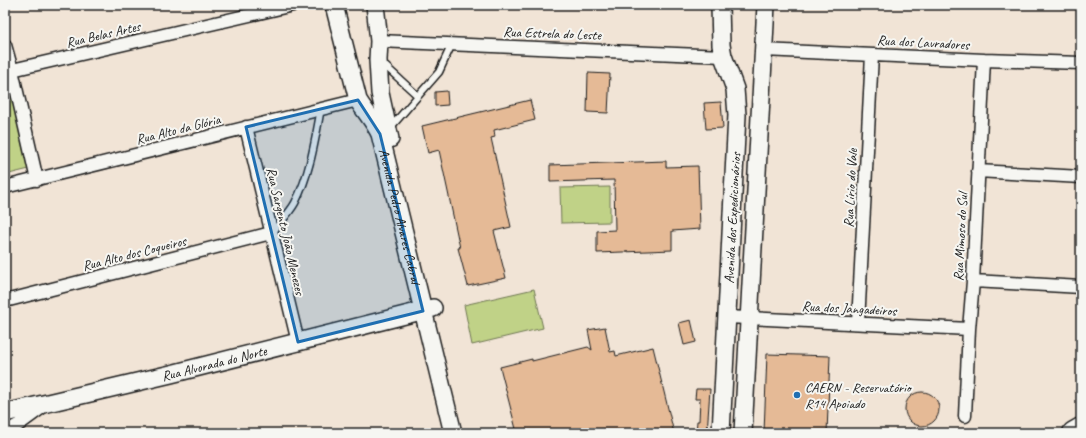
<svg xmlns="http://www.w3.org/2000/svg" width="1086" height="438" font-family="Caveat,sans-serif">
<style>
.green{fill:#c0d287;stroke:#6e7752}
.building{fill:#e5ba96;stroke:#1c1c1c}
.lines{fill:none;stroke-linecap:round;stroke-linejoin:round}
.lane-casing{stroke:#1c1c1c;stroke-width:9}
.street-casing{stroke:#1c1c1c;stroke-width:15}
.secondary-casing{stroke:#1c1c1c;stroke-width:20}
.highway-casing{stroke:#1c1c1c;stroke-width:25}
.lane{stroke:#f6f6f2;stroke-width:6}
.street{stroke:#f6f6f2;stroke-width:12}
.secondary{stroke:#f6f6f2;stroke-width:17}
.highway{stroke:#f6f6f2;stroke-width:22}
.marked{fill:#1f6fb2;fill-opacity:0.2;stroke:#1f6fb2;stroke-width:3;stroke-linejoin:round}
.poi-dot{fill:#1f6fb2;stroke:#f6f6f2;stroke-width:1.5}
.labels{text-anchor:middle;stroke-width:4;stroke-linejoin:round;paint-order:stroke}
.street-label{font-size:14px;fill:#1c1c1c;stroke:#f6f6f2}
.poi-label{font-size:14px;fill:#1c1c1c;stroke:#f6f6f2;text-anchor:start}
</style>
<rect width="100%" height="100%" fill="#f1e4d6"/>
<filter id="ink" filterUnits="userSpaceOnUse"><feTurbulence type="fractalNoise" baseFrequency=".025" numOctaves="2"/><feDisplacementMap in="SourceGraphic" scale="8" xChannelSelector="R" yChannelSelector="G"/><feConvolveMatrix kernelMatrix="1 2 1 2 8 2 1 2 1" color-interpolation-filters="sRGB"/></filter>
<g filter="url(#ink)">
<!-- green -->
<path class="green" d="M5,77l28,91 -28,7z
M610,187v35l-49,1 -1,-35z
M534,289l9,39 -71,17 -8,-40z"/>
<!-- building -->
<path class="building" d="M588,73l22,1 -2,39 -21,-1z
M447,91l1,14 -13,1v-14z
M530,100l5,20 -41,10 1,7 -4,1 20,89 -17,4 12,47 -38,8 -10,-38h2l-21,-98 -11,3 -6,-27z
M721,102l2,26 -17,1 -2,-26z
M666,161v6l32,-1 2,63 -28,2v19l-75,3v-22l18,-1 -1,-50 -64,2v-17z
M691,320l5,22 -12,3 -5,-22z
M605,327l5,25 5,-1 1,5 37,-9 21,86h-157l-17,-66 32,-8v2l56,-14 4,3 -4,-20z
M767,354l63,2 -3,77h-63z
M696,389h14l-3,44h-11l1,-12h2l1,-22h-5z
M905 409a17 17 0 1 1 34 0a17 17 0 1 1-34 0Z"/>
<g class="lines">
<defs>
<path id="lane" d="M382,63l36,33 -28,32
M418,96l21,-24 13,-28
M272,233c7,-10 17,-19 23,-30 15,-29 20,-62 26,-95"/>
<path id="street" d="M379,41l344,15
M5,45l7,25 25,110
M763,50l221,10 97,3
M12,70l281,-65
M246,127l52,215
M978,171l103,6
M5,187l353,-87
M973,281l108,6
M5,301l266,-68
M727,317l242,12
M858,323l14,-268
M965,416l4,-87 4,-48 11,-221
M5,432l13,-7 26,-19"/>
<g id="secondary">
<path id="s1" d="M334,5l24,95c7,12 16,21 22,34l73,299"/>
<path d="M375,5l4,36 -1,19 2,33 10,46"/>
<path d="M720,5l1,40 2,11 12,33 2,26 -16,318"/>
<path id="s2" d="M5,413l166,-39 262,-66"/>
<path d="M743,433l23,-428"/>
</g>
<path id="highway" d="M1074,433l7,-4"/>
</defs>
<!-- lane casing -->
<use href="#lane" class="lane-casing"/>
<!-- street casing -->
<use href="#street" class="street-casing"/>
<!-- secondary casing -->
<use href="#secondary" class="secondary-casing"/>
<!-- highway casing -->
<use href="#highway" class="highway-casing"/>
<!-- lane -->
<use href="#lane" class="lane"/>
<!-- street -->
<use href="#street" class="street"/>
<!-- secondary -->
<use href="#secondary" class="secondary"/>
<!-- highway -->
<use href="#highway" class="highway"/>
</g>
</g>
<!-- marked area -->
<path class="marked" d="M358,100l22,34 43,177 -125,31 -52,-215z"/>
<!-- markers -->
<circle class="poi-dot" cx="797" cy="395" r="4"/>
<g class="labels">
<!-- street labels -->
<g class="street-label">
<text transform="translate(552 33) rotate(2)" y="5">Rua Estrela do Leste</text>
<text transform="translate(103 34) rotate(-13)" y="5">Rua Belas Artes</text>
<text transform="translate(923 42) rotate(3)" y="5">Rua dos Lavradores</text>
<text transform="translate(178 129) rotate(-14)" y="5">Rua Alto da Glória</text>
<text transform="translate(850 188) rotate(-87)" y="5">Rua Lírio do Vale</text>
<text dy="5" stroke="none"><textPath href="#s1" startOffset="223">Avenida Pedro Alvares Cabral</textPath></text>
<text transform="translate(732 218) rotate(-87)" y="5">Avenida dos Expedicionários</text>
<text transform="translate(286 231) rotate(77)" y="5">Rua Sargento João Menezes</text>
<text transform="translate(960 237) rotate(-87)" y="5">Rua Mimoso do Sul</text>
<text transform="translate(134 253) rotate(-14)" y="5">Rua Alto dos Coqueiros</text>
<text transform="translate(849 308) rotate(3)" y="5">Rua dos Jangadeiros</text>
<text dy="5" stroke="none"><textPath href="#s2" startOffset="215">Rua Alvorada do Norte</textPath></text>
</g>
<!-- poi labels -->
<g class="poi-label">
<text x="805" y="392">CAERN - Reservatório<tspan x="805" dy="16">R14 Apoiado</tspan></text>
</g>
</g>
<!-- margin -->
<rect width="1086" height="438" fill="none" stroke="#f6f6f2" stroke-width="20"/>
<rect x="10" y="10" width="1066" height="418" fill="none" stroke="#1c1c1c" stroke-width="1.5" filter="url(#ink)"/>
</svg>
